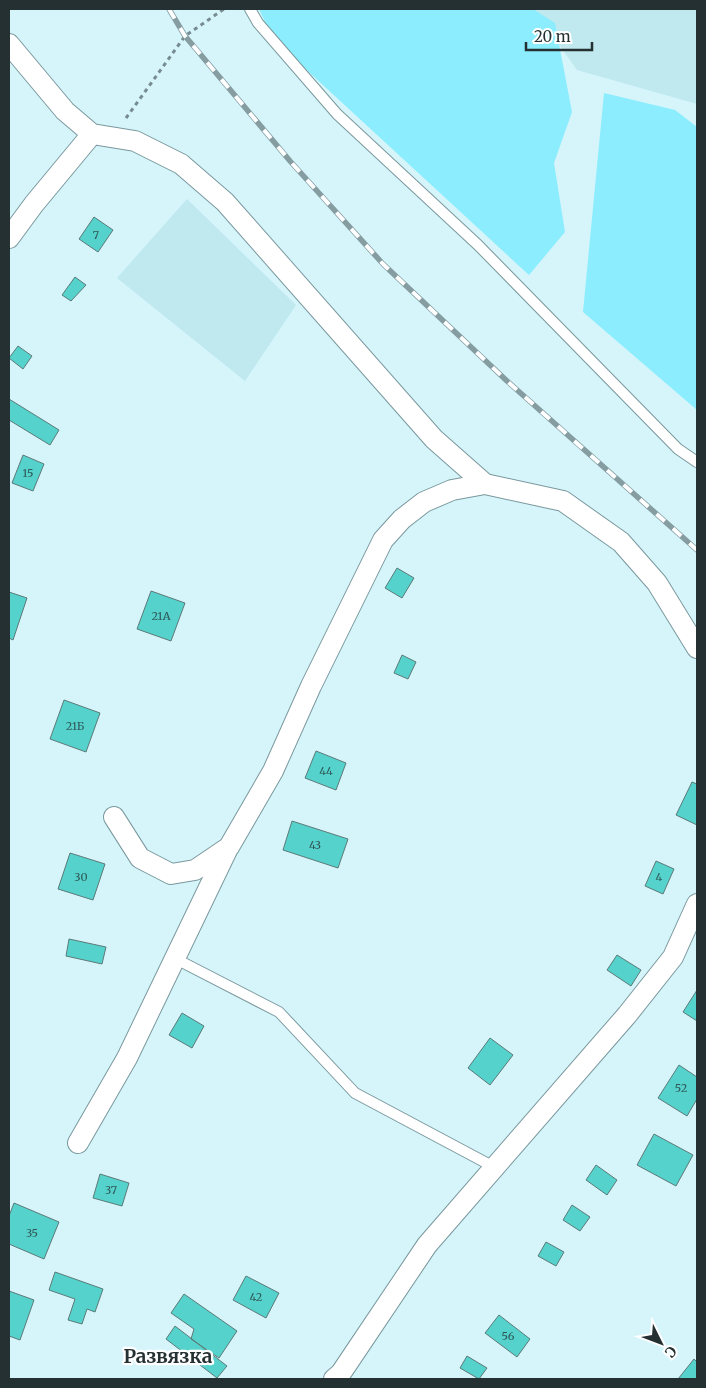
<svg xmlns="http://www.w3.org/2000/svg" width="706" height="1388" font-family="Merriweather,serif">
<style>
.built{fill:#bfe8ef}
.green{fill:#8bedfd}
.building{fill:#54d2cb;stroke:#5c7a78}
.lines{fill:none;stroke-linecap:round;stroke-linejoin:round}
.service-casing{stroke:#7a989d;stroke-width:12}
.minor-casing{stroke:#7a989d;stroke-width:22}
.path{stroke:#778c90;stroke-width:3;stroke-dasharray:4 4;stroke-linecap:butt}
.service{stroke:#fff;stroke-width:10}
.minor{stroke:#fff;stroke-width:20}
.rail-casing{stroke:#859ca1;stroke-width:5.5}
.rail{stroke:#fff;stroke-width:4;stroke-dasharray:11;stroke-linecap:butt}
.labels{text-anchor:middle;stroke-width:4.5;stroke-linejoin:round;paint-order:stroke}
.number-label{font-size:11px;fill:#305858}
.district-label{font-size:19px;font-weight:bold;fill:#243032;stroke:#fff}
</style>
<rect width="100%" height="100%" fill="#d5f5fb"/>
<!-- built -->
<path class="built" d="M534,9h163v95l-120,-34z
M187,199l109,106 -51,76 -128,-103z"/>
<!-- green -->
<path class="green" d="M259,9h274l22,14 17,89 -18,51 11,69 -36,43 -256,-236z
M604,93l71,17 22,17v283l-114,-98z"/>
<!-- building -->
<path class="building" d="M94,217l19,13 -15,22 -19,-13z
M75,277l11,8 -15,16 -9,-6z
M18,346l14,10 -9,13 -14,-11z
M9,399l50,31 -9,15 -41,-25z
M23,455l21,9 -11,27 -21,-8z
M397,568l17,10 -12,20 -17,-10z
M151,591l34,12 -14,38 -34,-12z
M9,592l18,6 -14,42 -4,-2z
M402,655l14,7 -8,17 -14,-6z
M64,700l36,13 -14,39 -36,-13z
M316,751l30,12 -10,27 -31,-12z
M692,782l5,2v41l-21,-10z
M292,821l56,18 -10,29 -55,-18z
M70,853l35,11 -12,36 -35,-11z
M656,861l18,8 -11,25 -18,-8z
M69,939l37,8 -4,17 -36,-8z
M617,955l24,15 -10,16 -24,-16z
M697,990v31l-14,-9z
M182,1013l22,13 -12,22 -23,-13z
M490,1038l23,17 -23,30 -22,-17z
M679,1065l18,12v22l-10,17 -29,-18z
M654,1134l39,21 -17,31 -39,-21z
M596,1165l21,15 -10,15 -21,-15z
M100,1174l29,9 -7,23 -29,-8z
M14,1203l45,19 -15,37 -35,-15v-28z
M572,1205l18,12 -10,14 -17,-11z
M546,1242l18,10 -8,14 -18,-10z
M55,1272l48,17 -8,23 -8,-3 -5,15 -14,-4 7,-21 -26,-9z
M246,1276l33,17 -13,25 -33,-18z
M9,1291l25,9 -14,40 -11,-4z
M184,1294l53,37 -18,27 -28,-19 3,-10 -23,-16z
M499,1315l31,24 -13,18 -32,-24z
M175,1326l52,40 -10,12 -51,-39z
M467,1356l20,12 -8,11 -19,-11z
M694,1359l3,3v17h-19z"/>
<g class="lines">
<defs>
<path id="service" d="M250,9l8,14 79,91 141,131 200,204 19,13
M176,959l103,53 76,81 139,74"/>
<path id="minor" d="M9,44l56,67 27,23
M9,238l25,-34 58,-70 43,7 46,23 44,38 209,237 51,45
M114,817l26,41 31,16 24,-4 34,-23 44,-76 38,-85 72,-146 19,-21 22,-17 28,-12 33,-6 78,17 58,41 36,41 40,65
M78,1143l49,-85 101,-210
M334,1379l7,-6 86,-128 200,-230 46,-58 24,-53"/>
</defs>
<!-- service casing -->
<use href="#service" class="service-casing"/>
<!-- minor casing -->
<use href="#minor" class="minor-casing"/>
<!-- path -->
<path class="path" d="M126,118l59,-82 39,-27"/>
<!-- service -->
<use href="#service" class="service"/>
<!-- minor -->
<use href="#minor" class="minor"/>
<defs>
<path id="rail" d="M169,9l16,27 105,125 93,103 124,117 190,169"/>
</defs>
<!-- rail casing -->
<use href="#rail" class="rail-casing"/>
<!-- rail -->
<use href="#rail" class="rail"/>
</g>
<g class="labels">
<!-- number labels -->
<g class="number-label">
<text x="96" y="239">7</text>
<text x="28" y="477">15</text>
<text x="161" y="620">21А</text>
<text x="75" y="730">21Б</text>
<text x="326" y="775">44</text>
<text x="315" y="849">43</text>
<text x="81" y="881">30</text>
<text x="659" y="881">4</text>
<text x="681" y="1092">52</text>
<text x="111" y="1194">37</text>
<text x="32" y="1237">35</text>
<text x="256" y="1301">42</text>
<text x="508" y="1340">56</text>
</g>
<!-- district labels -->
<g class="district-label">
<text x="168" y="1363">Развязка</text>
</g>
</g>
<!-- border -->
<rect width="706" height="1388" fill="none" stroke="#243032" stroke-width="20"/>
<!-- north arrow -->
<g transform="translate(661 1343) rotate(132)" stroke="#ffffff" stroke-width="4" paint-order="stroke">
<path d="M0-4L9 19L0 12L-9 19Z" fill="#243032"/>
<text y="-8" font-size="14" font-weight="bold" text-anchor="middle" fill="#243032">С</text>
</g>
<!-- scale -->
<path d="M526 42v8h66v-8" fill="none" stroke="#243032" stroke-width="2.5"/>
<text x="534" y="42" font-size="15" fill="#243032" stroke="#ffffff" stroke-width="4" paint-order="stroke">20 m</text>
</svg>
